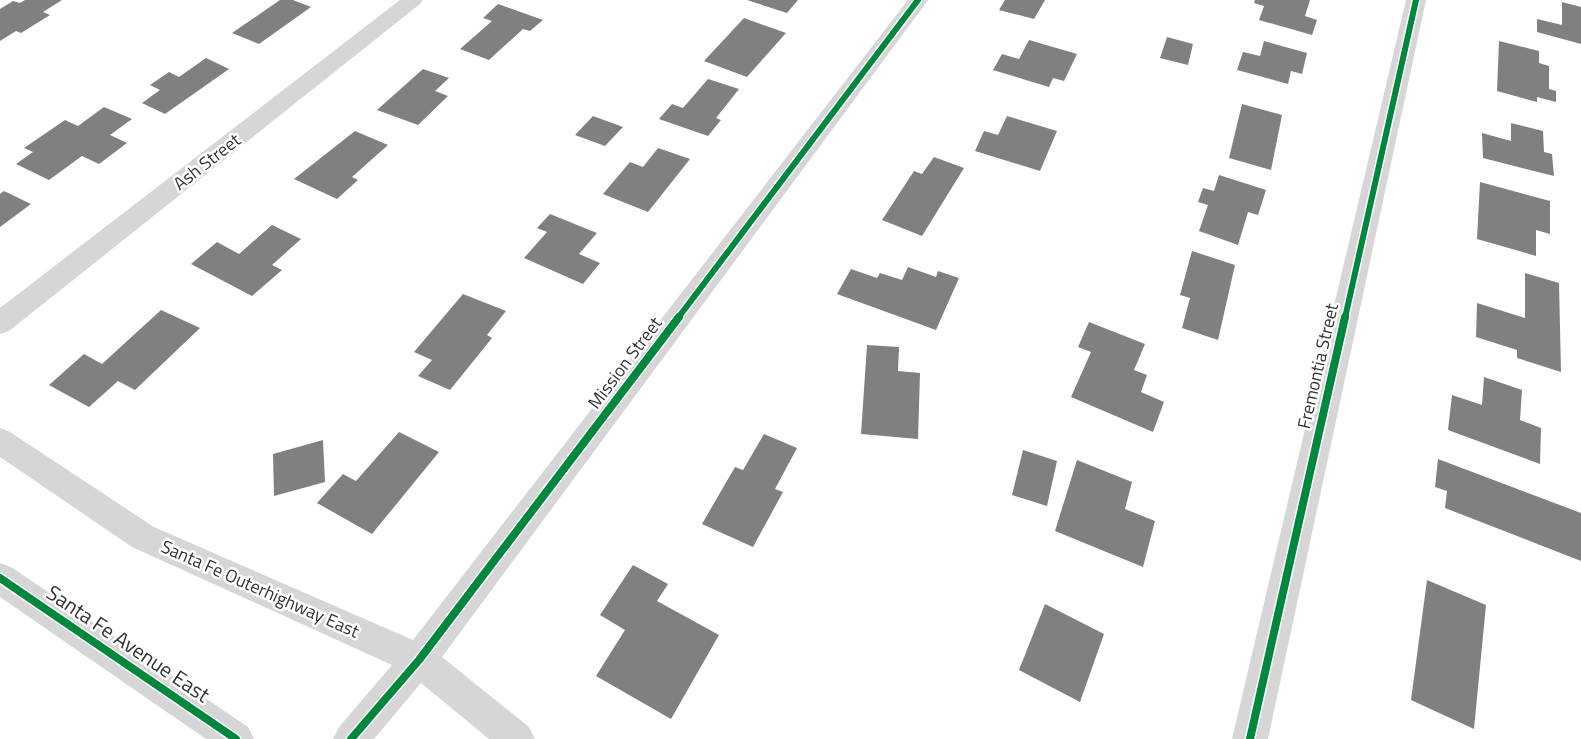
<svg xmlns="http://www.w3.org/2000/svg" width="1581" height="739" font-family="'Titillium Web',sans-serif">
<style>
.building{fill:#808080}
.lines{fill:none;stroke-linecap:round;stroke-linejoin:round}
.minor{fill:#d6d6d6;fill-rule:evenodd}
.tertiary{fill:#d6d6d6;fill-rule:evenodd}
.cycleway-far1-casing{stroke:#fff;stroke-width:9}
.cycleway-casing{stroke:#fff;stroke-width:11}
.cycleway-far1{stroke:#00873e;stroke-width:6}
.cycleway{stroke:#00873e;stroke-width:8}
.labels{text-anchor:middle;stroke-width:5;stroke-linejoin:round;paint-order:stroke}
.street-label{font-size:18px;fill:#323232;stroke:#fff}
.near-street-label{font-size:21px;fill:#323232;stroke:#fff}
</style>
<rect width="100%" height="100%" fill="#fff"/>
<!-- building -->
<path class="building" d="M25,0h37l-19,12 7,3 -29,18 -5,-2 -16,10v-32l13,-8 7,2z
M280,0h13l18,7 -52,37 -27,-11z
M747,0h51l-11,13z
M1005,0h40l-11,19 -35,-9z
M1255,0h55l-5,16 12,4 -5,15 -53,-15 5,-14 -10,-3z
M1562,2l19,5v37l-44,-12v-13l25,6z
M498,4l45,16 -13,11 -7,-2 -34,31 -29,-11 32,-28 -9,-3z
M744,18l42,15 -39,44 -43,-16z
M1167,37l26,7 -5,21 -28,-7z
M1029,40l48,14 -13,27 -11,-3 -4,9 -56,-17 9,-16 17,5z
M1264,41l43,12 -5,21 -11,-3 -3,13 -51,-14 6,-18 17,4z
M1499,41l40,10v12l10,3v23l7,2v11l-19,-5v5l-40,-11z
M206,58l23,11 -64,45 -23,-11 18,-13 -10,-5 19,-13 10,5z
M423,69l26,9 -14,13 13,5 -30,29 -41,-15z
M708,79l31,10 -23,29 5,2 -13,16 -49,-17 13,-15 11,4z
M1242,104l40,11 -11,55 -42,-12z
M104,107l28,12 -22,16 17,8 -28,21 -17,-8 -33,24 -33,-16 17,-12 -9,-4 41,-28 13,6z
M593,116l30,11 -18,19 -30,-11z
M1007,116l50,15 -17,40 -65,-20 9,-20 14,4z
M1511,123l32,8 1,21 8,2 2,22 -71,-18 -1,-25 29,8z
M355,131l33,14 -36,32 6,3 -21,19 -43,-20z
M658,148l32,11 -42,53 -45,-18 27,-32 13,5z
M934,157l30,11 -42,68 -40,-16 32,-49 8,3z
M1219,175l47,15 -8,25 -10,-3 -10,33 -39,-14 9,-26 -10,-3 5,-14 11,3z
M1480,182l70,19v33l-14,-4v26l-59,-17z
M4,191l27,13 -31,23v-33z
M550,214l47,19 -18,21 21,9 -17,21 -59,-26 23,-26 -10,-4z
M272,225l29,14 -29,26 10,5 -30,26 -61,-32 26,-22 22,12z
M1192,251l43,14 -17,75 -36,-12 8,-30 -10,-3z
M908,267l28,10 2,-6 21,7 -23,52 -99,-36 14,-25 26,9 3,-5 22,7z
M1525,273l34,10 2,89 -44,-14v-8l-41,-13 1,-34 48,15z
M463,294l43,17 -19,24 5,3 -42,52 -32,-14 14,-16 -18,-8z
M161,310l39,18 -65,62 -17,-9 -29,26 -40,-22 35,-31 18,10z
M1089,322l56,22 -11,26 13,5 -6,17 23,10 -11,30 -82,-35 20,-45 -13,-5z
M867,345l32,2 -1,24 22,2 -2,66 -57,-5z
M1484,377l38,13 -2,30 21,8 -1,36 -92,-34 4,-35 30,10z
M399,432l40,20 -67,82 -55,-31 26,-29 13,7z
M764,434l33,14 -22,41 8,3 -30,55 -51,-23 33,-57 8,3z
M323,440l2,42 -51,14 -1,-42z
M1023,450l34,11 -10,45 -35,-11z
M1438,459l143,54v48l-136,-53 2,-17 -12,-4z
M1077,460l55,22 -7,27 30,12 -12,46 -88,-36z
M633,565l35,19 -11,17 62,34 -48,84 -75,-43 29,-46 -25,-15z
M1427,580l59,25 -12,124 -63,-29z
M1045,604l59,30 -24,68 -61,-32z"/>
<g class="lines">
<!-- minor -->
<path class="minor" d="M400,0h23l-3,4 -411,327 -9,3v-26z
M908,0h20l-486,657 87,70 6,12h-46l-68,-56 -47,56h-41l6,-12 53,-62 -260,-118 -132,-90v-29l10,4 144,95 259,113z
M1406,0h20l-158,739h-36z"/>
<!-- tertiary -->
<path class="tertiary" d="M0,563l11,4 237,160 6,12h-48l-206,-142z"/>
<defs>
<path id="cycleway-far1" d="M678,318l240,-318
M1345,318l71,-318"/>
<path id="cycleway" d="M0,578l236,161
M351,739l68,-79 260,-343
M1250,739l95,-422"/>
</defs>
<!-- cycleway-far1 casing -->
<use href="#cycleway-far1" class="cycleway-far1-casing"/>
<!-- cycleway casing -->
<use href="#cycleway" class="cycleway-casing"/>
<!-- cycleway-far1 -->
<use href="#cycleway-far1" class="cycleway-far1"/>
<!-- cycleway -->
<use href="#cycleway" class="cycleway"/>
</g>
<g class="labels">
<!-- street labels -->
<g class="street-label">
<text transform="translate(207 162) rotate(-38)" y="6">Ash Street</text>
<text transform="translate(625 363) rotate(-53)" y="6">Mission Street</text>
<text transform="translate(1318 366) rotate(-77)" y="6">Fremontia Street</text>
<text transform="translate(260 589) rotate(24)" y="6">Santa Fe Outerhighway East</text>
</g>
<!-- near-street labels -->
<g class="near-street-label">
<text transform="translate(128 644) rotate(34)" y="7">Santa Fe Avenue East</text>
</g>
</g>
</svg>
